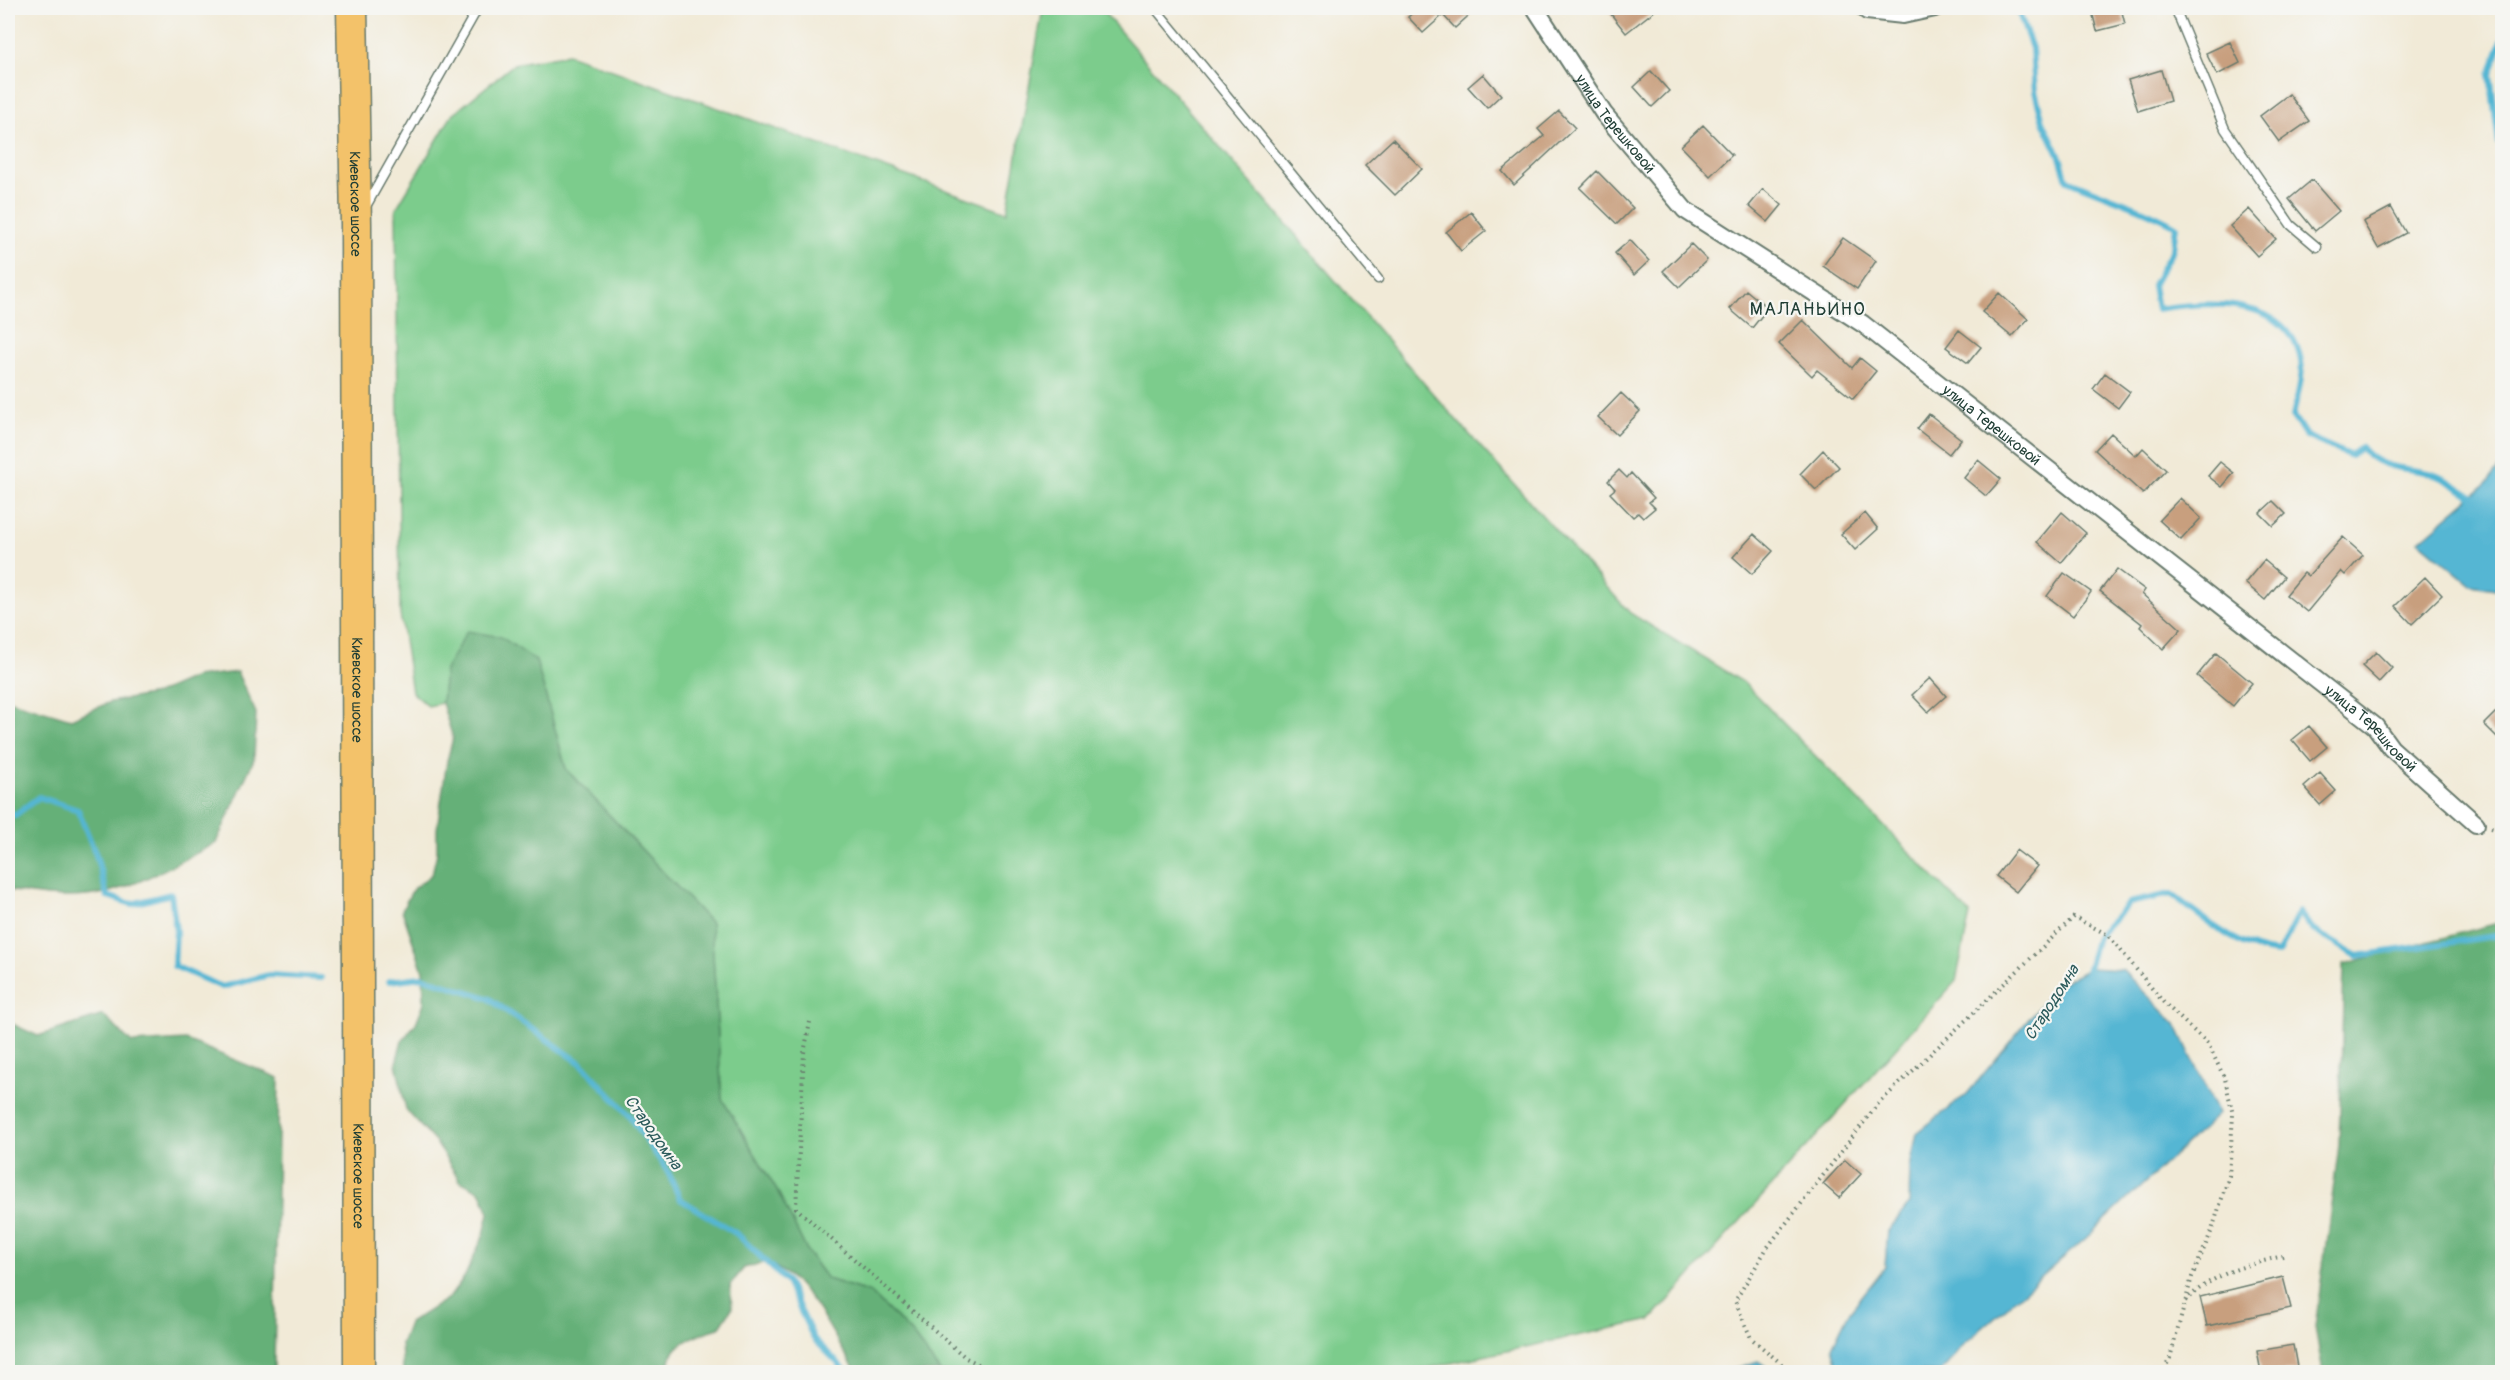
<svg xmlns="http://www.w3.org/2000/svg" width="2510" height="1380" font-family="Pangolin,sans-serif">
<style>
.green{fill:#7ccc8c;stroke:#4e8460;stroke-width:1.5}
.forest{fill:#65b078;stroke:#427656;stroke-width:1.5}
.water{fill:#54b6d3;stroke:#3a7a84;stroke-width:1.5}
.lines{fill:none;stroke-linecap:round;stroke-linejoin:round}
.stream{stroke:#54b6d3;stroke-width:6}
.building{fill:#c89f7e}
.lane-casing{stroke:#687a6d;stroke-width:11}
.street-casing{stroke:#687a6d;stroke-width:20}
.highway-casing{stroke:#687a6d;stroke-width:33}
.path{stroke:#687a6d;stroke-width:4;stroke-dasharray:1.5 4.5;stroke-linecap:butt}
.lane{stroke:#fff;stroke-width:8}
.street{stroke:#fff;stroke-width:16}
.highway{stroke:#f3c26a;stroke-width:30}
.labels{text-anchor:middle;stroke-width:4.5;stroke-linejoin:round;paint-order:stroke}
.street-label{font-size:15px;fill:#1f3d34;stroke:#f6f6f2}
.water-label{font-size:16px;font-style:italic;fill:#2c5b5c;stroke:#f6f6f2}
.quarter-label{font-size:18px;letter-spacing:1.5px;fill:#1f3d34;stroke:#f6f6f2}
</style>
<rect width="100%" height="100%" fill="#f6f6f2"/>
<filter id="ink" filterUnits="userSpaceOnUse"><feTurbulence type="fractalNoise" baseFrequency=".0167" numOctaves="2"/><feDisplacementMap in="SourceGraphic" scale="12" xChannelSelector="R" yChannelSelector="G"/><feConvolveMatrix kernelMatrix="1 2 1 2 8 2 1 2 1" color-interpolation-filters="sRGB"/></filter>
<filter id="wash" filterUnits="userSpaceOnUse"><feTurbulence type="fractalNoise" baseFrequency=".008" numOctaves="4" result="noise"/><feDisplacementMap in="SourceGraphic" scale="24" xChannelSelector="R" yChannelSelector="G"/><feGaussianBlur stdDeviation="1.35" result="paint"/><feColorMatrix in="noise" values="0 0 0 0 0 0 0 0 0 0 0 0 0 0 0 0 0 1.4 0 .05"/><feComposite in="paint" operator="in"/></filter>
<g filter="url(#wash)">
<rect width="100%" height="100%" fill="#f1ead7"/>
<!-- green -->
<path class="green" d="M1043,8h57l334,387 196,218 113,69 227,232 -14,67 -305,339 -242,52h-469l-27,-37 -42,-42 -44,-14 -19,-26 -29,-59 -57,-95 -11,-176 -145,-154 -30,-108 -91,9 -3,33 -14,3 -16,-14 -12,-78 -4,-405 56,-94 62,-51 54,-10 439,158z"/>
<!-- forest -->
<path class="forest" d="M467,631l34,6 35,24 30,108 145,154 11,176 57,95 29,59 19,26 44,14 42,42 27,37h-83c-30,-42 -41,-86 -91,-110l-22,6 -14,17 2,23 -13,20c-21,6 -54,16 -49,44h-267l-2,-28 8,-21 41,-26 15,-21 19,-42 5,-21 -8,-21 -21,-11 -23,-37 -31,-34 -10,-47 6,-22 14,-18 8,-20 -1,-32 -21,-61 11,-21 19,-15 5,-21v-24l10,-68 6,-23 -11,-35 3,-33z
M237,672l19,41 -2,46 -38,84c-40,20 -84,48 -129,53 -27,3 -53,-1 -79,-6v-190l63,19 39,-17 46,-8 39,-17z
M2502,922v450h-179l-8,-45 24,-182 5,-181z
M103,1015l29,28 54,-3 93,38 -5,294h-266v-350l30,14z"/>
<!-- water -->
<path class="water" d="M2502,464v126l-31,-5 -52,-44 69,-59z
M2090,968l32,2 54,54 42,90 -133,125 -120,104 -24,29h-102l-7,-25 16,-33 37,-47 3,-36 21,-27 1,-37 7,-34 50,-39 89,-108z
M1758,1361l16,11h-49z"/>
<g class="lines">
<!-- stream -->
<path class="stream" d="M2017,8l15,40 3,43 8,30 17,36 7,23c37,16 74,26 109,46l-3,23 -20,36 4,24c50,-8 132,-13 144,52 3,15 -5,39 -8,55l13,20 45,20 10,-9c17,23 43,20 68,26 15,4 30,15 43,23
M2502,41l-12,33 9,69 3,2
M8,812l7,3 24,-18 39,13 18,45 11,41 25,8 39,-10 5,37 -2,35 48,21 47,-12 52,3
M2087,972l10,-35 32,-34 42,-9c33,24 67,56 108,59l20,-41 14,18 44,26 145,-21
M389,981l33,-4 66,21 94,66 48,52 38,56 12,27 57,35 50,48 27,57 33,33"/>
</g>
<g id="blocks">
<!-- building -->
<path class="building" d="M1418,8h59l-22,20 -12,-13 -20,18 -15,-16z
M1606,8h52l-32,25z
M2091,8h30l4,16 -28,7z
M2230,42l10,21 -23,12 -11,-22z
M2161,70l9,31 -32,10 -10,-31z
M1651,71l18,20 -17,16 -18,-20z
M1483,74l18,21 -14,13 -19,-21z
M2289,94l20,27 -30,21 -19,-26z
M1559,111l16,17 -61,57 -12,-14 42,-35 -6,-7z
M1703,125l29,30 -22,21 -29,-30z
M1393,139l29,30 -27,26 -30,-30z
M1597,171l36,37 -16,16 -37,-36z
M2312,180l27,31 -24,20 -26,-32z
M1763,189l19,16 -14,17 -19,-16z
M2391,207l15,26 -28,15 -15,-26z
M2249,209l27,30 -19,17 -27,-30z
M1471,212l15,19 -25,20 -15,-19z
M1843,238l33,23 -19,28 -34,-23z
M1630,240l19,21 -15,14 -19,-22z
M1691,244l16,16 -28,27 -16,-16z
M1746,290l22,18 -16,20 -22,-19z
M1999,293l29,26 -16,18 -30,-25z
M1803,320l49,48 8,-10 16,13 -23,28 -36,-29 -5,6 -33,-32z
M1959,330l22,17 -13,16 -22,-16z
M2105,373l25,19 -12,16 -25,-19z
M1621,393l19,18 -23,24 -19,-18z
M1929,414l32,25 -12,15 -32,-25z
M2111,433l25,23 7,-8 23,22 -23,24 -48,-44z
M1823,450l16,17 -23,23 -16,-16z
M1978,460l23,19 -15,17 -22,-18z
M2220,462l14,11 -12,14 -14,-11z
M1619,470l8,8 4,-5 23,25 -5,4 6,6 -12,10 -5,-5 -5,4 -23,-24 5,-4 -7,-8z
M2180,498l21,20 -20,22 -22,-20z
M2273,501l13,13 -13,12 -13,-13z
M2062,512l24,21 -25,30 -24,-21z
M1865,513l13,16 -23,21 -14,-16z
M1754,534l19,17 -21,23 -19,-17z
M2343,537l20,18 -18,20 -4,-4 -34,41 -21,-17 18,-22 4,3z
M2264,560l20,17 -19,23 -20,-17z
M2117,569l28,21 -3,4 39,35 -18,20 -23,-22 2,-3 -42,-33z
M2064,573l27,19 -18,24 -26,-20z
M2425,577l17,18 -30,29 -17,-18z
M2376,652l16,16 -13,14 -17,-16z
M2216,653l36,30 -19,23 -36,-30z
M1930,678l16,18 -18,16 -16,-17z
M2502,706v36l-18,-18z
M2309,726l18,21 -17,14 -18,-21z
M2320,773l16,18 -16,14 -16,-18z
M2016,850l21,16 -21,26 -20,-16z
M1845,1160l16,14 -22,24 -16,-14z
M2283,1277l8,31 -84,18 -7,-29z
M2293,1345l5,27h-37l-4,-21z"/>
</g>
</g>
<g filter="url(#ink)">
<use href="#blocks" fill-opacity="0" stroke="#687a6d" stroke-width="1.5"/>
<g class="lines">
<defs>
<path id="lane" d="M1155,8l223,271
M2175,8l50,121 66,96 26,22
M365,208l113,-200"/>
<g id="street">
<path id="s1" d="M1535,8l69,106 81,96 178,114 512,402 16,22 85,76"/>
<path d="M1864,8l3,3 36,4 32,-7"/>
</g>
<g id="highway">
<path id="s2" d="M352,8l4,216 3,1148"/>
</g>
</defs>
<!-- lane casing -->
<use href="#lane" class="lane-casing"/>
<!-- street casing -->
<use href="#street" class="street-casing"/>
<!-- highway casing -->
<use href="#highway" class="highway-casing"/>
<!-- path -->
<path class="path" d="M2491,828l11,3
M810,1022l-6,31 -8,155 170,150 29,14
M2185,1301c31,-30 61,-35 101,-46
M1791,1372l-40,-34 -16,-37 32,-53 111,-144 196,-187 34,18 56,68 44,41 17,35 8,36 -4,61 -17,54 -20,47 -22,81 -7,14"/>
<!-- lane -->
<use href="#lane" class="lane"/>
<!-- street -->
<use href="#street" class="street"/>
<!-- highway -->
<use href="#highway" class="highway"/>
</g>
</g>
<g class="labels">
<!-- street labels -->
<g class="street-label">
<text dy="5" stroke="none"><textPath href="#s1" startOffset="141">улица Терешковой</textPath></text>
<text dy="5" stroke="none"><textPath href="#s2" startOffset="196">Киевское шоссе</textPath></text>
<text dy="5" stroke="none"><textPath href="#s1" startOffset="627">улица Терешковой</textPath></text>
<text dy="5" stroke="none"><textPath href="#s2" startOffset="682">Киевское шоссе</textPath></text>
<text dy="5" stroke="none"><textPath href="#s1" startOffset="1113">улица Терешковой</textPath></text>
<text dy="5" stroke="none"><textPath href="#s2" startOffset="1168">Киевское шоссе</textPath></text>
</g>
<!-- water labels -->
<g class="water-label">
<text transform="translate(2051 1002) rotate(-57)" y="6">Стародомна</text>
<text transform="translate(654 1132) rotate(55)" y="6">Стародомна</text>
</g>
<!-- quarter labels -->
<g class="quarter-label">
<text x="1808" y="315">МАЛАНЬИНО</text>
</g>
</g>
<!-- margin -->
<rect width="2510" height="1380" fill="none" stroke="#f6f6f2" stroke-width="30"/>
</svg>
